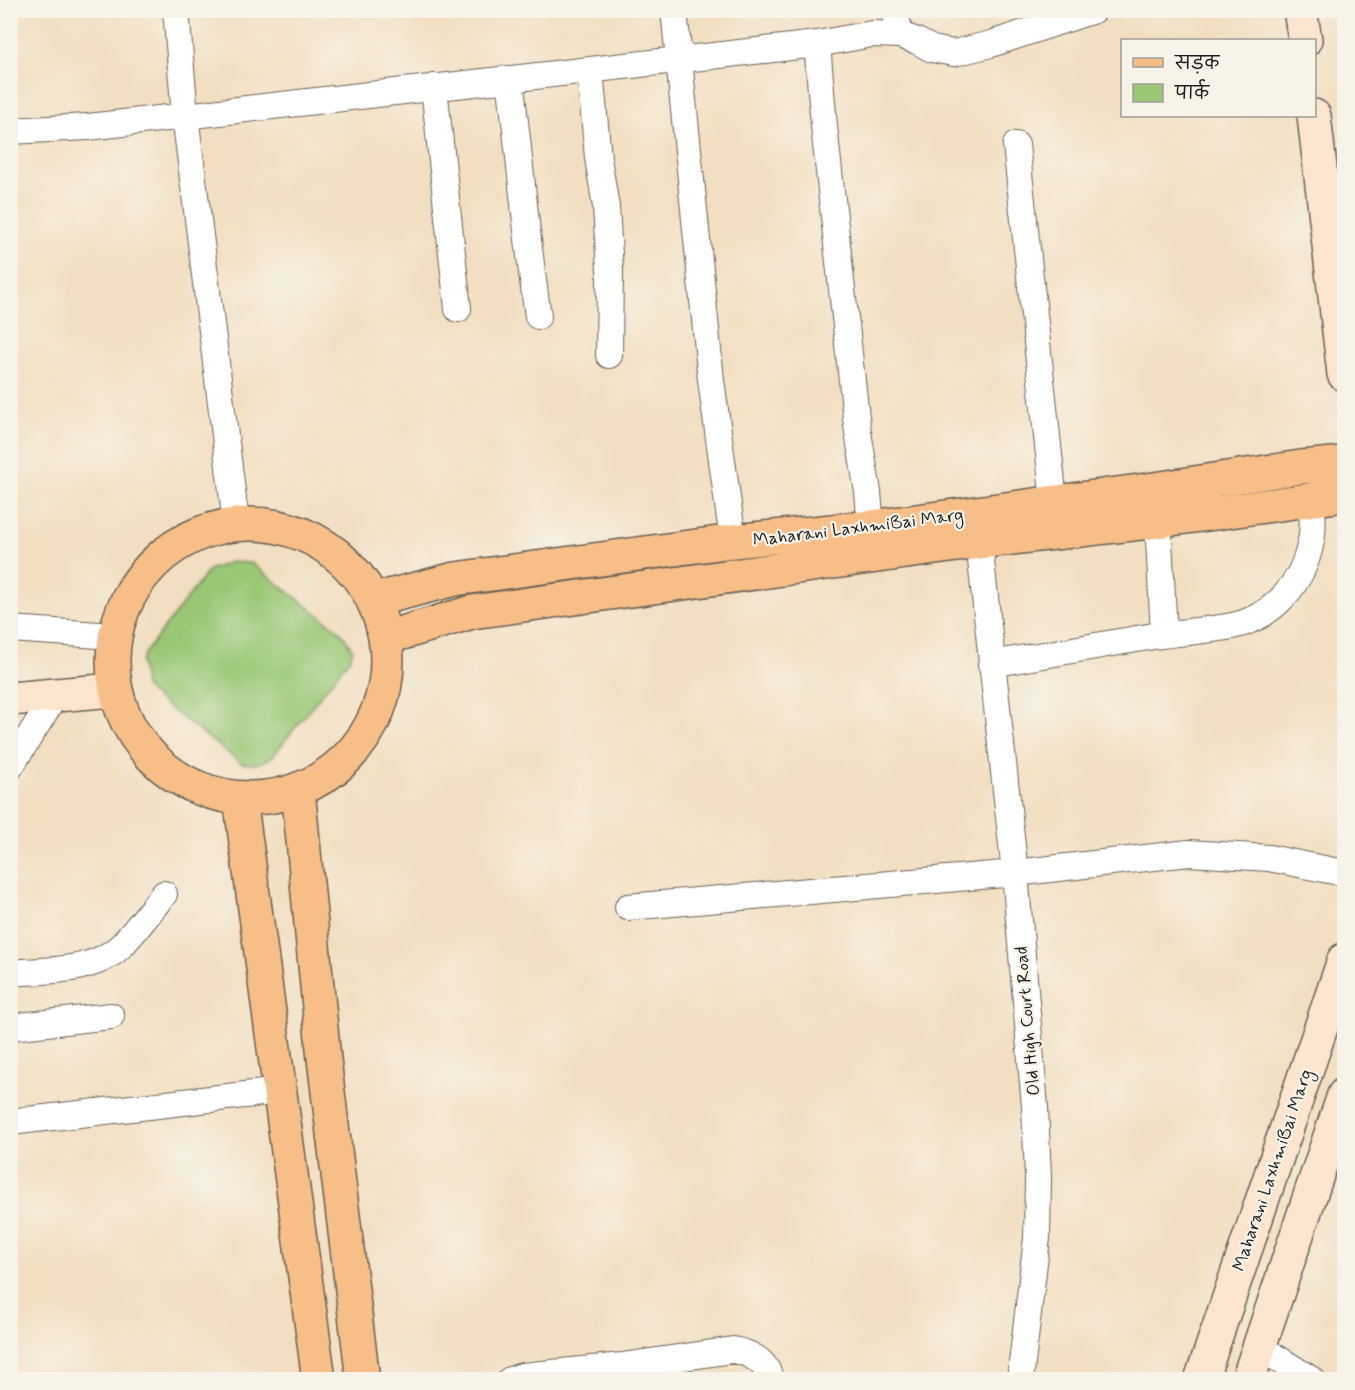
<svg xmlns="http://www.w3.org/2000/svg" width="1355" height="1390" font-family="Mynerve,'Playpen Sans Deva',sans-serif">
<style>
.green{fill:#99c775;stroke:#5a7248;stroke-width:1.5}
.lines{fill:none;stroke-linecap:round;stroke-linejoin:round}
.street-casing{stroke:#676055;stroke-width:28}
.secondary-casing{stroke:#676055;stroke-width:36}
.primary-casing{stroke:#676055;stroke-width:36}
.street{stroke:#fff;stroke-width:26}
.secondary{stroke:#fce5cf;stroke-width:33}
.primary{stroke:#f7be88;stroke-width:33}
.labels{text-anchor:middle;stroke-width:4.5;stroke-linejoin:round;paint-order:stroke}
.street-label{font-size:18px;fill:#1c1c1c;stroke:#f7f3e8}
</style>
<rect width="100%" height="100%" fill="#f7f3e8"/>
<filter id="ink" filterUnits="userSpaceOnUse"><feTurbulence type="fractalNoise" baseFrequency=".0167" numOctaves="2"/><feDisplacementMap in="SourceGraphic" scale="12" xChannelSelector="R" yChannelSelector="G"/><feConvolveMatrix kernelMatrix="1 2 1 2 8 2 1 2 1" color-interpolation-filters="sRGB"/></filter>
<filter id="wash" filterUnits="userSpaceOnUse"><feTurbulence type="fractalNoise" baseFrequency=".008" numOctaves="4" result="noise"/><feDisplacementMap in="SourceGraphic" scale="24" xChannelSelector="R" yChannelSelector="G"/><feGaussianBlur stdDeviation="1.35" result="paint"/><feColorMatrix in="noise" values="0 0 0 0 0 0 0 0 0 0 0 0 0 0 0 0 0 1.4 0 .05"/><feComposite in="paint" operator="in"/></filter>
<g filter="url(#wash)">
<rect width="100%" height="100%" fill="#f2dec0"/>
<!-- green -->
<path class="green" d="M231,562l20,1 90,69 12,18 -3,8 -77,98c-11,8 -19,9 -32,7l-91,-70 -6,-8 -3,-23 3,-8 65,-84z"/>
</g>
<g filter="url(#ink)">
<g class="lines">
<defs>
<path id="street" d="M176,10l9,105 51,408
M674,10l37,370 22,161
M895,10l5,25
M817,44l7,82 33,300 11,66 3,35
M590,70l8,88 8,49 4,64 -1,84
M510,79c10,79 16,158 28,237
M434,87l24,222
M10,131l78,-4 729,-83 55,-10 28,1 17,6 15,8 22,4 37,-9 103,-34
M1016,145l38,357
M1158,521l6,113
M979,542l36,331 20,234 3,70 -1,61 -17,142
M10,629l104,7
M991,664c55,-9 109,-19 163,-28 26,-4 52,-5 78,-10 42,-9 71,-43 79,-85 3,-13 1,-27 1,-41
M10,767l45,-71
M628,907l387,-34 174,-20 80,5 75,15
M10,973c37,-3 84,0 112,-28 15,-16 28,-34 42,-51
M10,1027l101,-11
M10,1122l270,-31
M1259,1347l53,33
M510,1380l12,-4 100,-10 111,-16c17,3 34,11 37,30"/>
<path id="secondary" d="M1300,10l5,30
M1314,116l30,258
M10,699l103,-9
M1201,1380l143,-420
M1248,1380l96,-285"/>
<path id="primary" d="M113 661a137 137 0 1 1 274 0a137 137 0 1 1-274 0Z
M374,600l81,-21 278,-38 138,-14 283,-38 147,-22 43,-4
M386,638l86,-26 507,-70 179,-21 186,-26
M298,789l26,270 39,321
M240,798l79,582"/>
</defs>
<!-- street casing -->
<use href="#street" class="street-casing"/>
<!-- secondary casing -->
<use href="#secondary" class="secondary-casing"/>
<!-- primary casing -->
<use href="#primary" class="primary-casing"/>
<!-- street -->
<use href="#street" class="street"/>
<!-- secondary -->
<use href="#secondary" class="secondary"/>
<!-- primary -->
<use href="#primary" class="primary"/>
</g>
</g>
<g class="labels">
<!-- street labels -->
<g class="street-label">
<text transform="translate(858 527) rotate(-7)" y="6">Maharani LaxhmiBai Marg</text>
<text transform="translate(1027 1021) rotate(-95)" y="6">Old High Court Road</text>
<text transform="translate(1272 1170) rotate(-71)" y="6">Maharani LaxhmiBai Marg</text>
</g>
</g>
<!-- margin -->
<rect width="1355" height="1390" fill="none" stroke="#f7f3e8" stroke-width="36"/>
<!-- legend -->
<rect x="1121" y="39" width="195" height="78" fill="#f7f3e8" stroke="#9f9d96" stroke-width="1.5"/>
<rect x="1133" y="58" width="30" height="9" fill="#f7be88" stroke="#9f9d96" stroke-width="1.5"/>
<text x="1175" y="69" font-size="18" fill="#1c1c1c">सड़क</text>
<rect x="1133" y="84" width="30" height="18" fill="#99c775" stroke="#9f9d96" stroke-width="1.5"/>
<text x="1175" y="99" font-size="18" fill="#1c1c1c">पार्क</text>
</svg>
